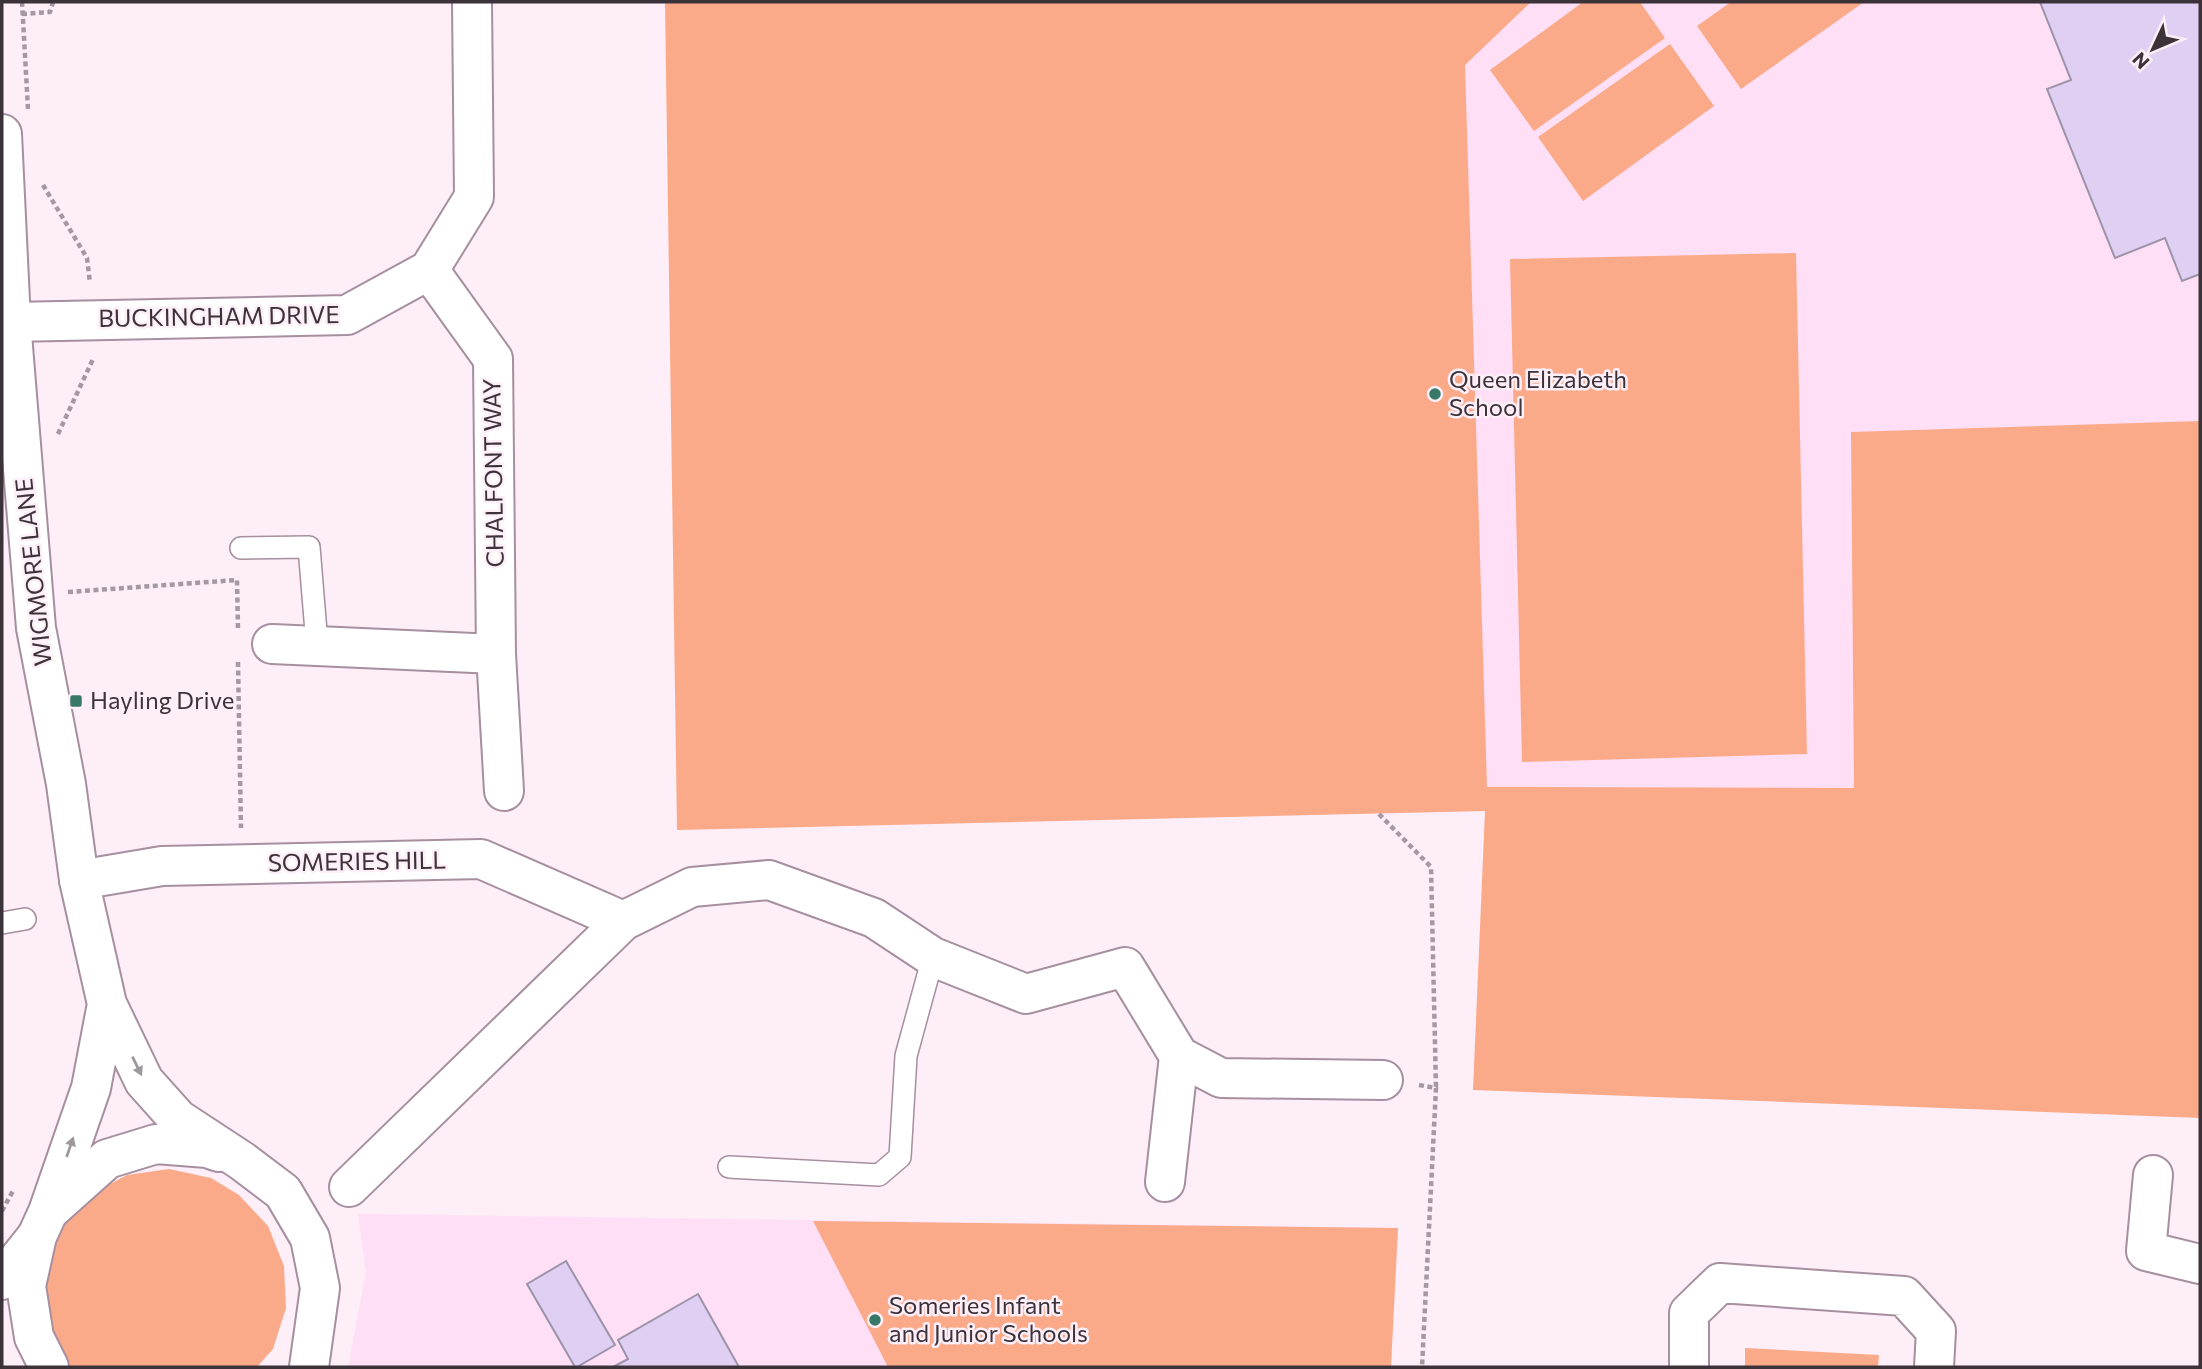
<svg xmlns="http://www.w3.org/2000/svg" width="2202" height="1369" font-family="Commissioner,sans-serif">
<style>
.built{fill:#ffdff5}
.green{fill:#fbaa89}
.building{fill:#dfcff3;stroke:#9d93a9;stroke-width:2}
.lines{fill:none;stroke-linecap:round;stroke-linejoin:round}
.service-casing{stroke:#a68f9f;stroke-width:24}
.minor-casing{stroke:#a68f9f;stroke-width:42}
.tertiary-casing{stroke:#a68f9f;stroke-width:42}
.path{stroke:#a599a1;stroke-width:4.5;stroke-dasharray:5 3.5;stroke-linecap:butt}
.service{stroke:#fff;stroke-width:21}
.minor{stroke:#fff;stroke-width:38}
.tertiary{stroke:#fff;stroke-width:38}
.oneway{fill:#9e989c}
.poi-dot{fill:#387868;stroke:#fdeef8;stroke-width:2.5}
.labels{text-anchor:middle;stroke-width:5;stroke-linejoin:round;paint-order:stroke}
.street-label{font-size:24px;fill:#3c3239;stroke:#fdeef8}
.poi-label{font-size:24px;fill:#3c3239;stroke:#fdeef8;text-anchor:start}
</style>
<rect width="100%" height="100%" fill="#fdeef8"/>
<!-- built -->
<path class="built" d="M665,2h1535v1116l-713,-331z
M358,1214l1040,14 -7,139h-1043l18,-95z"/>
<!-- green -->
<path class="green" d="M665,2h866l-66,63 22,722 367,1 -3,-356 349,-11v697l-727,-28 12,-279 -808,19z
M1583,2h57l25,36 -131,93 -44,-61z
M1731,2h133l-123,87 -44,-63z
M1670,44l44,62 -131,95 -45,-64z
M1796,253l11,501 -285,8 -12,-503z
M169,1169l42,9 28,17 29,31 16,40 2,42 -13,41 -16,18h-187l-17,-24 -10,-35 2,-42 16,-40 28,-31 38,-20z
M813,1221l585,7 -7,139h-503z
M1745,1348l134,7 -1,12h-133z"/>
<!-- building -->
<path class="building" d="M2040,2h160v272l-18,7 -17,-43 -50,20 -68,-169 24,-9z
M566,1261l49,84 -38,22h-2l-48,-83z
M698,1294l41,73h-126l15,-8 -10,-19z"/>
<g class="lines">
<defs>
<path id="service" d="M241,548l68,-1 8,97
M2,923l23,-4
M729,1167l150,8 21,-18 6,-101 27,-99"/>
<path id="minor" d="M429,270l64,89 3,295 8,137
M11,322l336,-7 82,-45 45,-73 -2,-195
M272,644l224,10
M79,880l83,-14 319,-7 142,62 69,-34 77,-7 105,38 59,39 93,37 99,-27 54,89
M2153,1175l-7,76 54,13
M1165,1182l14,-126 42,22 162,2
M349,1187l274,-266
M2,1280l35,-44
M1689,1367v-54l31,-30 184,13 32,35 -2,36"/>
<path id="tertiary" d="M2,134l9,188 25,306 30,156 13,96 28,124 37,77 34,38 64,42 41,31 27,46 10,50 -11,79
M50,1210l57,-51 49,-15 51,4 12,4
M49,1367l-15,-30 -8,-51 11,-50 11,-24 43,-124 16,-84"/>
</defs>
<!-- service casing -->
<use href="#service" class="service-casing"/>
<!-- minor casing -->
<use href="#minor" class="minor-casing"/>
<!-- tertiary casing -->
<use href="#tertiary" class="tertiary-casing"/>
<!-- path -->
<path class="path" d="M22,2l6,107
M22,14l28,-2 3,-10
M43,185l44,73 3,25
M58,434l36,-77
M68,592l169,-12 1,49
M238,662l3,166
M1379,814l52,53 5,221
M1419,1085l17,3 -14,279
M2,1211l12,-22"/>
<!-- service -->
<use href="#service" class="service"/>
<!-- minor -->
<use href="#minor" class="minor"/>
<!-- tertiary -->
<use href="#tertiary" class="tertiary"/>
</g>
<!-- one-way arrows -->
<defs><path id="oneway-solid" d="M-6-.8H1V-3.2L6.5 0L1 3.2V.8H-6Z" transform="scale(1.75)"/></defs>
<g class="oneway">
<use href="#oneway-solid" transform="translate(137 1066) rotate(64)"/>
<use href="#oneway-solid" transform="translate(70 1147) rotate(-71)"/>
</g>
<!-- markers -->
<g class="poi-dot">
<circle cx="1435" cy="394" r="7"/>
<rect x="69" y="694" width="14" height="14" rx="3.5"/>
<circle cx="875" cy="1320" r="7"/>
</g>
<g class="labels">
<!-- street labels -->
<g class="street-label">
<text transform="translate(219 317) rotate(-1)" y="8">BUCKINGHAM DRIVE</text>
<text transform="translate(494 473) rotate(-91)" y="8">CHALFONT WAY</text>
<text transform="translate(34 572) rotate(-96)" y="8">WIGMORE LANE</text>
<text transform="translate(357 862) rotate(-1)" y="8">SOMERIES HILL</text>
</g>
<!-- poi labels -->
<g class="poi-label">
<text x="1449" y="388">Queen Elizabeth<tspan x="1449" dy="28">School</tspan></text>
<text x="90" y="709">Hayling Drive</text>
<text x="889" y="1314">Someries Infant<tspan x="889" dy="28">and Junior Schools</tspan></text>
</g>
</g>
<!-- border -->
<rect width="2202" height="1369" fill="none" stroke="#3c3239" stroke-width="7"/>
<!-- north arrow -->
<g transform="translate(2153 49) rotate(226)" stroke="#fdeef8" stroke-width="5" paint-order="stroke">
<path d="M0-5L12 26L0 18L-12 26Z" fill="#3c3239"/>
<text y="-10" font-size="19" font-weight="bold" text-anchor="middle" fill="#3c3239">N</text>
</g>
</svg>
